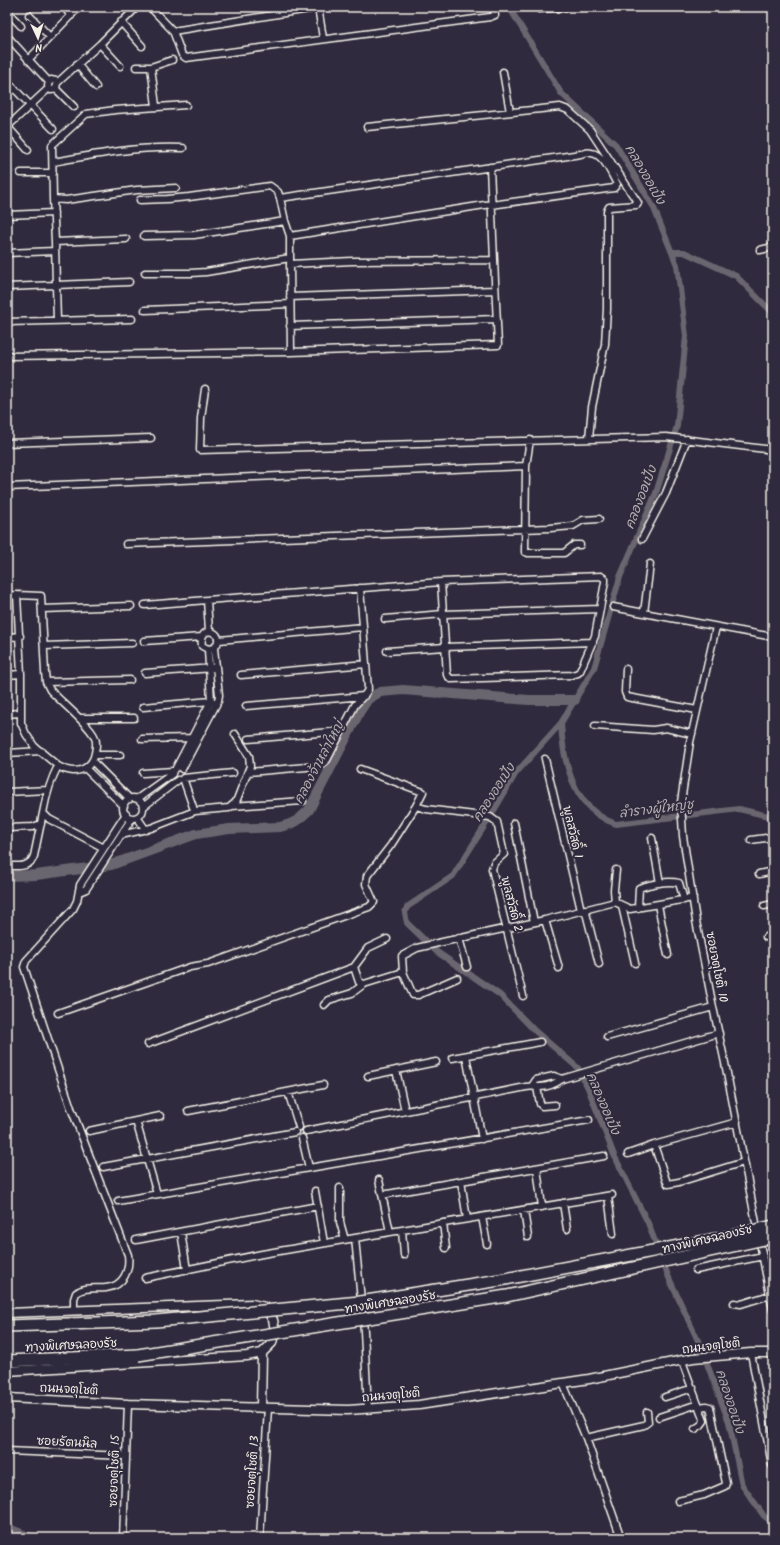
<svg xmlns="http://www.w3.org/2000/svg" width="780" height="1545" font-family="Kalam,'Playpen Sans Thai',sans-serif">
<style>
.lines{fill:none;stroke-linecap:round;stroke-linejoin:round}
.canal{stroke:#6a6670;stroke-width:6}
.river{stroke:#6a6670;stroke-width:10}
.street-casing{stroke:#f4f1e8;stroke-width:9}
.secondary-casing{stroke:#f4f1e8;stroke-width:11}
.highway-casing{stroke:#f4f1e8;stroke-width:14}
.street{stroke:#2f2a3d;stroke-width:6}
.secondary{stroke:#2f2a3d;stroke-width:8}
.highway{stroke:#2f2a3d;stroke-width:11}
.highway-bridge-casing{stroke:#f4f1e8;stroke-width:14;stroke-linecap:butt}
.highway-bridge{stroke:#2f2a3d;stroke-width:11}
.labels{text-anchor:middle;stroke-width:4;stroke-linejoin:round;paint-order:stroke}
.street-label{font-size:12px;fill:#f4f1e8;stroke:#2f2a3d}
.water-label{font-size:13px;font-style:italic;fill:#b6b2b2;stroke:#2f2a3d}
</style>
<rect width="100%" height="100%" fill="#2f2a3d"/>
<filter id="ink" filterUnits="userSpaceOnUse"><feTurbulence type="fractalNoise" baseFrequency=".025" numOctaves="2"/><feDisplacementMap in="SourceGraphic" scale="8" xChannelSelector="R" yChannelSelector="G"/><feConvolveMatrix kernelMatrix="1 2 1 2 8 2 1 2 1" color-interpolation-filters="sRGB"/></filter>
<g filter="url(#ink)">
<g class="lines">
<!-- canal -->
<path class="canal" d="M509,7l52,86 55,52 37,61 24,59 9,71 -9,90 -21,67 -36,84 -26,91 -33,55 -45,50 -27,46 -36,57 -46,31 -2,6 2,10 30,29 63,43 35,36 43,37 10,20 26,67 34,68 21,55 31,67 29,77 13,63 22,31 9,7
M672,252h12l52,24 37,37
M561,723c2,40 13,87 55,101l123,-15 34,8
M7,1526l29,12"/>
<!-- river -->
<path class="river" d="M7,876l29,-1 75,-10 85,-31 33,-5 51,-2 10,-3 8,-4 11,-10 51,-99 8,-12 12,-7 23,-2 126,10h46"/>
<defs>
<path id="street" d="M64,7l7,9
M150,7l23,24 9,24 4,3 304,-41 5,-2 -2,-8
M318,7l5,31
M539,9l27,-2
M7,11l14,15
M29,15l21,22
M121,22l21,24
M173,31l149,-24
M8,37l41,45
M100,44l20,22
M28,60l51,-53
M77,64l19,23
M136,67h15
M503,72l7,40
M7,81l46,48
M57,83l-1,-2 -5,-1 -2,2 -1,4 3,4 5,-1 1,-6 43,-39 37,-37
M56,89l18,18
M156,106l-5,-39 21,-7
M7,126l21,24
M7,127l42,-39
M367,127l193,-20 8,3 22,20 48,73 -1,2 -28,2 -2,4v98l-2,35 -13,63 -3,31
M53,162c44,-8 86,-16 130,-14
M490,167l4,93
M7,171l1,1
M21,173h32
M53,199l-1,-54 34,-31 29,-4 71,-5
M140,200l27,-1 22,-2 81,-11 8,6 2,6
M7,215l47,-2
M285,221l5,15v25
M144,236l50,-1 91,-14 -5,-23 301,-44c3,-1 7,-2 10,-1 13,1 20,21 26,31l-3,4 -123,17
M290,236l201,-32
M126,239l-71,3 1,43 73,-3
M55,242l-2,-43 13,1 71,-10 39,-2
M760,250l13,-3
M7,253l47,-2
M145,273h46l15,-1 84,-14
M7,287l49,-2 1,36
M290,297l205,-7
M145,310l145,-6
M7,322l125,-3
M290,326l207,-7
M7,356l284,-4 207,-7 -4,-85 -142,1 -62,3 1,88
M205,389l-4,29 -1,32 466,-13 107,13
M530,440l-4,26 -1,86 3,1h36l10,-8h6
M7,443l144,-5
M7,487l519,-21
M642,539l24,-46 21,-54
M126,544l424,-16 23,-2 10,-6 16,-1
M650,564l-6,49 129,24
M7,596l10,-1 4,79v49l5,11 8,12 24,20c8,5 19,7 27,2 5,-3 9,-9 10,-15 1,-5 2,-11 0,-15 -4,-12 -35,-37 -45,-48l-4,-8 -1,-10 -4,-76 -24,-1
M207,600l234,-18 160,-6 4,3v3l-10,54 -15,35 -2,2 -6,2 -121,4 -4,-4 -6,-93
M145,605l62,-5 2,31
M613,607l31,6
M42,609l89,-3
M385,619l58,-5 157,-5
M716,627l-26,115 -9,60 2,34 13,85 17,86 12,56 48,247
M7,637l13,-1
M219,640l144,-13
M144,641l58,-4
M44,646l88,-3
M387,651l58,-4 148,-5
M626,669l-1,23 2,5 70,13
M145,673l68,-5
M7,675l14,-1
M241,675l125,-11
M46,682l84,-2
M246,706l118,-10
M143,707l68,-6 3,1
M7,714l13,-1
M79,718h55
M595,726l58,4 13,-2 26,6
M142,739l50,-1 2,1
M248,739l94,-8
M7,753l34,-2
M95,755h25
M545,759l36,151
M92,761l38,38
M58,766c-8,15 -12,30 -15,47l6,6 55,29
M85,768l39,38
M176,768l35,-67 -3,-52
M182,769l36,-68 1,-6 -5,-47c15,-15 -16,-27 -12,-2l6,3 6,-1
M360,769l63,23 -7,14
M248,772l70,-6 3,-1 6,-5 28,-55 11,-12 2,-4 -8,-101
M143,773l30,-2
M7,792l41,-2
M123 808a10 10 0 1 1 20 0a10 10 0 1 1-20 0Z
M137,799l35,-25
M232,806l71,-5
M143,807l35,-27
M193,807l-10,-29 50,-5
M137,817l9,13
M514,823l20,99
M7,828l26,-1 8,-3
M121,835l30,-7 44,-17 34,-3 7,-6 14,-36 -1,-10 -14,-22
M652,838l8,45
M751,840l22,-3
M7,866c11,0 23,2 27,-10l9,-43
M759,874l14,-3
M79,892l7,-3 46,-71
M615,902l-1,-12 2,-20
M658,905l10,50
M622,906l13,57
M764,906l9,-2
M638,908l1,-20c11,-4 29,-8 40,-5l5,17
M585,909l14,55
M545,920l14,48
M766,937l7,-2
M459,938l8,29
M354,967l5,15 5,2
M457,978l-39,17h-5l-10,-23 -1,-16 15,-8 21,-5 107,-23 70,-18 15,7 63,-11
M324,1005l5,-5 23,-7 12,-9 39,-12
M58,1013l132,-46 18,-3 161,-57 5,-5 -8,-18 1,-8 24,-31 25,-39 10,3 64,8 7,5 7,32 -10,9 -2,6 31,127
M607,1037l106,-30
M148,1044l206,-77 14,-19 19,-9
M466,1056l16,83
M452,1058l88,-16
M396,1070l9,41
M368,1076l68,-14
M532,1086l4,-6 18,-4 8,3
M537,1087l3,17 2,2 13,-1
M288,1092l11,35
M188,1111l135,-26
M89,1131l47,-10
M306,1131l220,-44c5,-1 9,0 14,0 8,0 15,-3 22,-8l157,-46
M302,1138l7,30 280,-48
M654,1145l12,35 2,4 11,-2 65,-20
M628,1154l26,-9 83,-23
M103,1167l192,-35
M537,1168l5,39
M461,1181l143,-25
M340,1188v34l5,18
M315,1191l9,52
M157,1194l-21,-73 24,-5
M382,1195l79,-14 6,38
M608,1196l5,38
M118,1201l191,-33
M563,1203l4,26
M524,1210l4,27
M482,1217l5,27
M443,1223l3,25
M402,1230l2,25
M181,1232l6,38
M390,1232l222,-37
M355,1238l9,93 4,78
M136,1240l182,-34
M696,1270l67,-14
M145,1278l117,-24 128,-22 -11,-52
M734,1303l7,1 29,-9
M74,1310v-11l2,-6c9,-7 20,-4 30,-5 18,-2 24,-18 22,-33l-57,-147 -47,-141 2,-6 47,-52 4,-8 3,-16 46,-71
M751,1353l21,112
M682,1361l22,60 -3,4 -6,4
M563,1383l23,55 35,100
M665,1397l28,-9
M659,1417l39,-13
M586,1438l58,-13 4,-3 -1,-10
M7,1451l118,5
M678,1501l26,-6 21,-9 1,-3 -16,-76 -4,-1 -7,1
M123,1538l5,-134
M260,1538l8,-130"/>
<path id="secondary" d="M7,1313l245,-9 13,3 8,13 2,10 -3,13 -10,10 -15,3 -240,15
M7,1398l121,6 220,6 71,-5 170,-26 104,-21 58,-5h22
M261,1408l1,-55"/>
<path id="highway" d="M7,1361l131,-6"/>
</defs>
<!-- street casing -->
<use href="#street" class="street-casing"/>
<!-- secondary casing -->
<use href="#secondary" class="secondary-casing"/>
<!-- highway casing -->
<use href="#highway" class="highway-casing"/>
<!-- street -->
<use href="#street" class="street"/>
<!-- secondary -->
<use href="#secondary" class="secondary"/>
<!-- highway -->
<use href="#highway" class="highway"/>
<defs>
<path id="highway-bridge" d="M7,1326l149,-5 204,-19 140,-22 232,-44 41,-10
M138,1355l369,-59 266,-59"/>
</defs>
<!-- highway-bridge casing -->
<use href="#highway-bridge" class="highway-bridge-casing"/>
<!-- highway-bridge -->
<use href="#highway-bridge" class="highway-bridge"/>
</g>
</g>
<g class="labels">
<!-- street labels -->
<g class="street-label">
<text transform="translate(573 832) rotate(77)" y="4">พูลสวัสดิ์ 1</text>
<text transform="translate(512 904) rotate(76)" y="4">พูลสวัสดิ์ 2</text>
<text transform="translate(717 967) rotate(79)" y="4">ซอยจตุโชติ 10</text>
<text transform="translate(707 1239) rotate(-13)" y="4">ทางพิเศษฉลองรัช</text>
<text transform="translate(390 1302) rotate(-9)" y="4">ทางพิเศษฉลองรัช</text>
<text transform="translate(71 1345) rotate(-3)" y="4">ทางพิเศษฉลองรัช</text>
<text transform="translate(711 1346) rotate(-7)" y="4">ถนนจตุโชติ</text>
<text transform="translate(69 1389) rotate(3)" y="4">ถนนจตุโชติ</text>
<text transform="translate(391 1395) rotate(-5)" y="4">ถนนจตุโชติ</text>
<text transform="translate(67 1442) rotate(3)" y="4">ซอยรัตนนิล</text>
<text transform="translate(114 1471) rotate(-88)" y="4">ซอยจตุโชติ 15</text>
<text transform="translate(252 1472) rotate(-86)" y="4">ซอยจตุโชติ 13</text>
</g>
<!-- water labels -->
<g class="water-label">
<text transform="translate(646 174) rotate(60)" y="5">คลองออเป้ง</text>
<text transform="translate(640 497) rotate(-69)" y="5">คลองออเป้ง</text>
<text transform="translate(318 762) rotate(-62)" y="5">คลองจ้าหล่าใหญ่</text>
<text transform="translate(493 792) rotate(-57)" y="5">คลองออเป้ง</text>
<text transform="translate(656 808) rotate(-7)" y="5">ลำรางผู้ใหญ่ชู</text>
<text transform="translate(604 1103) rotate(67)" y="5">คลองออเป้ง</text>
<text transform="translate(731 1401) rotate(72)" y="5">คลองออเป้ง</text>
</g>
</g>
<!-- margin -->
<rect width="780" height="1545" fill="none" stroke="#2f2a3d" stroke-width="24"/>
<rect x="12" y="12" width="756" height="1521" fill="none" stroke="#f4f1e8" stroke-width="1.5" filter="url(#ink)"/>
<!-- north arrow -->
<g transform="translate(38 38) rotate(176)" stroke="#2f2a3d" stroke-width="3" paint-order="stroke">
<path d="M0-3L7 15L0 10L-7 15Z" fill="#f4f1e8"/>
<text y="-6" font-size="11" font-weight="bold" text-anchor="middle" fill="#f4f1e8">N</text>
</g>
</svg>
